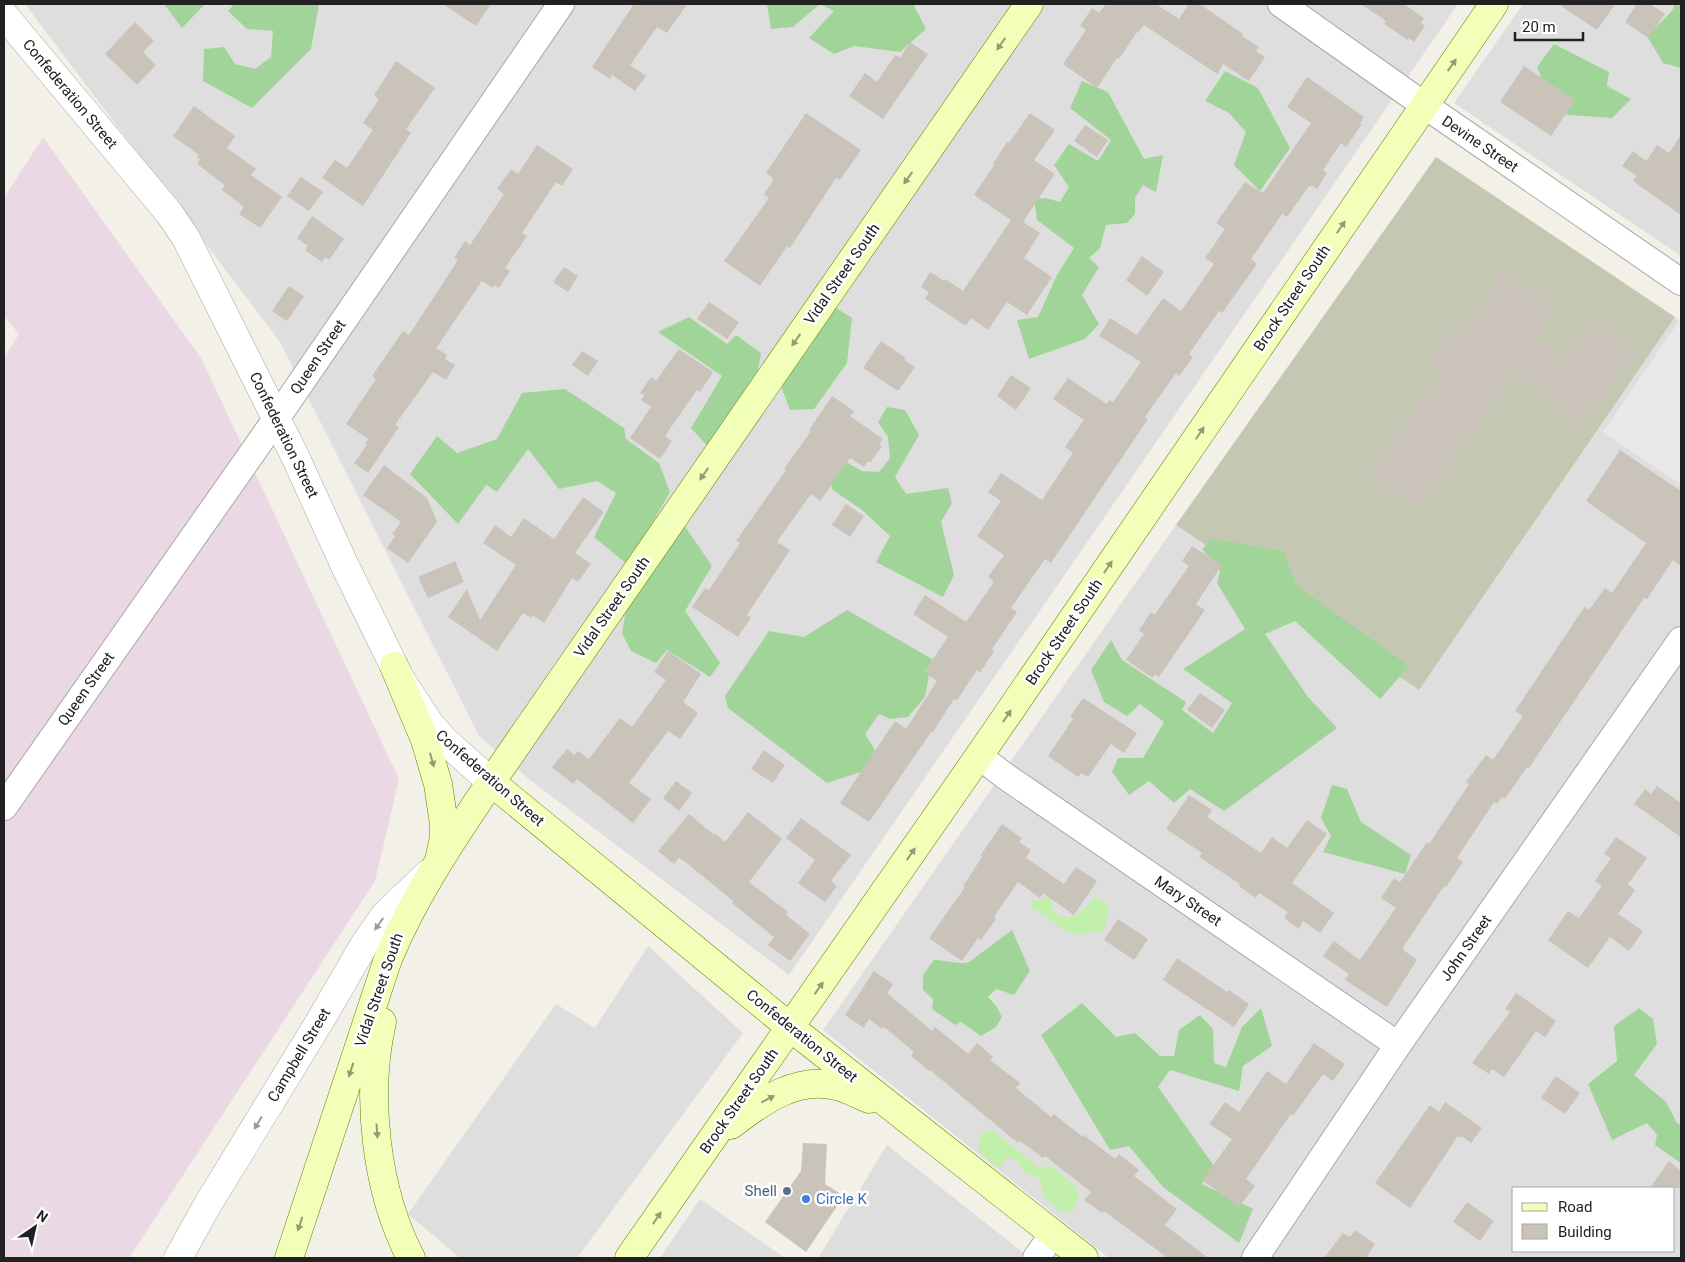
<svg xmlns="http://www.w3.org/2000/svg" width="1685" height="1262" font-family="Roboto,sans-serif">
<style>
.residential{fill:#dfdede;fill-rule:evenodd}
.industrial{fill:#ebd8e5}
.construction{fill:#c4c7b1}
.grass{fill:#c2efa9}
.forest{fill:#a1d498}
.parking{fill:#e9e9e9}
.building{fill:#cac3b9}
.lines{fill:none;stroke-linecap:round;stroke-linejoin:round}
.minor-casing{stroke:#a8a8a8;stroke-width:28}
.tertiary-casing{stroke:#a8a8a8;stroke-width:29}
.secondary-casing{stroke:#608000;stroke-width:29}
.minor{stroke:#fff;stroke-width:26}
.tertiary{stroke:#fff;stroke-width:28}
.secondary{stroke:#f1ffb8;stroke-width:28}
.oneway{fill:#939b74}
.oneway2{fill:#9b9b9b}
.service-dot{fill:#5c6f8a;stroke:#fff;stroke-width:2}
.shop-dot{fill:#3f7fe0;stroke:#fff;stroke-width:2}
.labels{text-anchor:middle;stroke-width:5;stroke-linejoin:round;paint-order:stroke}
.street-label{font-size:15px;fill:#212121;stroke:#fff}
.service-label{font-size:15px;fill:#4e5e75;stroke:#fff;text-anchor:end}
.shop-label{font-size:15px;fill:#366cbe;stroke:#fff;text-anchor:start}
</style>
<rect width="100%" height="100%" fill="#f2f0e7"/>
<!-- residential -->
<path class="residential" d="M25,4h1433l-669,971 -259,-195 -51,-44 -199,-394z
M1523,4h158v252l-227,-153z
M1675,317l6,5v936h-572l-286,-228 353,-505 243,165zM1514,1188h160v63h-160z
M648,946l95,87 -166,225h-117l-52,-44 148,-210 39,24z
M887,1145l143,113h-212z
M700,1199l85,59h-125z"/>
<!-- industrial -->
<path class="industrial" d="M43,137l158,221 198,421 -24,102 -246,377h-125v-900l15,-24 -15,-18v-118z"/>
<!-- construction -->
<path class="construction" d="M1436,157l239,160 -256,373 -243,-165z"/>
<!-- grass -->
<path class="grass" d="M1044,897l7,1 2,12 7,7 15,-1 21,-19 13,8 -5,26 -32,4 -42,-29 3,-7 7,3z
M991,1129l49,40 9,-4 26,20 4,10 -6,17h-12l-18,-16 -3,-18 -16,-6 -5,-9 -11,-7 -10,12 -20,-17 2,-16z"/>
<!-- forest -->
<path class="forest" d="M164,4h41l-23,24z
M234,4h85l-8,45 -59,59 -49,-27 1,-32 20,-2 11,17 20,5 16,-12 2,-26 -26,-2 -19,-18z
M767,4h146l13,25 -26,23 -46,-6 -20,8 -25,-16 25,-27 -14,-7 -27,23 -22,2z
M1675,4h6v64l-18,-5 -16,-27 25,-25z
M1554,44l55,28 -2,14 24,13 -19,19 -55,-4 -20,-47z
M1225,71l33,17 32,60 -30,43 -26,-26 12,-33 -17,-19 -24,-12z
M1082,81l26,11 36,67 19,-4 -7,37 -13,-7 -8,13v16l-8,9 -21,2 -6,23 -11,10 10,9 -17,28 17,29 -14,15 -56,20 -12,-39 21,-3 19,-42 17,-27 -37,-28 -3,-21 12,-1 14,4 9,-15 -15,-22 15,-21 29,17 13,-21 -41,-32z
M830,304l22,14 -5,45 -33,46 -24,1 -11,-29z
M689,317l38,27 9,-9 25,18 -4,23 -47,73 -19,-21 31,-52 -64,-44z
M565,389l59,39 2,11 33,24 11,29 -42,73 -34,-28 22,-44 -19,-12 -38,8 -31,-40 -31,43 -11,-7 -28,39 -48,-50 27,-38 20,17 40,-14 25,-46z
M887,407l18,3 14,25 -24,42 11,17 42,-6 4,15 -11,19 13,53 -11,22 -67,-35 14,-26 -28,-26 -29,-20 -7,-17 11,-16 25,14 17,1 11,-14 -2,-21 -10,-15z
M684,525l28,41 -27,45 35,52 -10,14 -43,-27 -11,13 -25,-12 -9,-18 4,-24z
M1212,539l71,12 14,35 112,80 -29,33 -85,-78 -30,13 43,63 29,31 -113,83 -34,-22 -16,14 -25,-22 -20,14 -17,-23 6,-14h25l21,-36 -24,-18 -13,12 -23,-14 -13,-32 20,-30 11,20 64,42 -4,8 31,23 19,-30 -49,-34 62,-40 -28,-46 3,-12 -18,-22z
M847,610l85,49 -7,38 -17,20 -18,2 -11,-5 -14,20 14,23 -9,12 -43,14 -99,-75 -3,-12 44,-65 35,6z
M1332,785l15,4 14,33 50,33 -6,19 -82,-22 8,-16 -10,-18z
M1012,930l18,41 -16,24 -18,-6 -8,8 9,10 5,10 -6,10 -15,9 -20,-14 -6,3 -23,-16 1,-10 -10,-9v-15l11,-15c11,0 26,5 35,2z
M1082,1003l34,34 19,-4 25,23h14l5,-26 21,-15 13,14 1,34 12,4 16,-40 19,-19 11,38 -29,20 -4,25 -69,-21 -12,17 56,79 -12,18 51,25 -14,34 -76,-56 -34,-41 -19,4 -69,-115z
M1639,1008l14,11 4,25 -23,31 32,27 11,21 4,2v38l-26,-18 2,-10 -10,-12 -35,17 -24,-56 29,-23 -3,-35z"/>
<!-- parking -->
<path class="parking" d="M1681,318v167l-78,-53z"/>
<!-- building -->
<path class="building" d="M443,4h48l-15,22z
M634,4h53l-20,29 -10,-6 -27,38 16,11 -11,15 -23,-16 -2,4 -18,-12z
M1106,4h50l23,15 10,-15h11l43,30 -1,2 17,11 -3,4 9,6 -16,24 -26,-17 -6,10 -73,-49 -6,8 -1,-1 -18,27 -2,-1 -20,30 -34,-24 23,-34 -6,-4 12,-18 7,5z
M1361,4h43l20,14 -3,5 4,3 -11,16 -5,-4 -1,2 -24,-16 2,-3z
M1558,4h57l-18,26z
M1637,4h13l15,10 -17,24 -23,-16z
M135,22l19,19 -11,11 13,13 -19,20 -32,-31z
M910,42l18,12 -45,65 -34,-23 16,-23 12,9 18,-27 5,3z
M396,61l39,27 -29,41 5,4 -48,73 -41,-28 13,-18 12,8 26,-38 -10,-7 16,-24 -5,-4z
M1524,66l51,34 -24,36 -51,-34z
M1307,77l57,40 -4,6 2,1 -16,23 -5,-4 -18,27 4,3 -10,16 -6,-4 -1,2 -1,-1 -22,31 -5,-3 -31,45 6,5 -35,49 -3,-2 -30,43 4,3 -14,19 -3,-3 -31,44 3,2 -97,144 -6,-4 -34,49 6,4 -25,37 2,2 -14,22 -3,-3 -20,30 -3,-1 -21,33 -1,-1 -63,91 -29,-19 55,-82 11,8 31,-48 -13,-9 24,-35 -35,-23 12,-19 41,27 28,-40 -6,-5 16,-22 -27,-19 24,-35 -13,-9 13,-19 41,27 31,-47 -8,-6 19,-27 -31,-21 15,-21 39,26 2,-4 4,2 28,-40 -42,-26 11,-18 27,17 26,-37 18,13 33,-47 -9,-6 20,-29 -9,-6 29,-41 18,11 48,-70 -24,-16z
M194,106l41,30 -8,12 29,21 -5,6 31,22 -22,31 -21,-14 5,-7 -22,-17 3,-5 -28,-21 3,-5 -3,-2 2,-2 -26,-19z
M806,113l55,37 -21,30 -4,-2 -46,70 -3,-2 -27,40 -36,-25 45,-63 -5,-4 10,-15 -8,-6z
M1030,113l25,17 -21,30 21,14 -32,48 17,11 -16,25 28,19 -25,38 -20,-13 -19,28 -17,-12 -5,8 -41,-27 4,-7 -8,-5 9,-15 14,9 1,-2 18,12 48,-71 -37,-25 20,-30 -1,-1 14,-22 2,1z
M1085,125l23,15 -11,17 -23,-16z
M1681,135v80l-48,-34 4,-5 -15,-10 11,-15 13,10 11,-16 12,8z
M537,145l36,24 -11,17 -6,-4 -34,51 5,3 -22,32 5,3 -11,17 -4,-3 -2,3 -11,-7 -46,67 11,7 -2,4 10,6 -9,15 -13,-8 -38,53 4,2 -31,46 -14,-10 13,-18 -2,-1 3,-5 -22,-15 30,-45 -4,-3 31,-45 6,4 49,-75 -4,-2 11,-17 5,4 34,-51 -7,-5 14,-20 7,5z
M301,177l22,15 -14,19 -22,-15z
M312,216l32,23 -15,21 -4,-3 -3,5 -17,-12 3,-4 -11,-8z
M1142,256l22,16 -17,24 -21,-16z
M564,267l14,9 -10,16 -15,-10z
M1504,270l53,37 -22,31 27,20 32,-43 45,33 -57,78 -68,-50 -97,134 -50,-37 74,-101 -15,-11 25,-34 7,6z
M289,286l15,10 -17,25 -15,-10z
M709,302l30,20 -12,17 -30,-20z
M881,341l25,17 -2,2 11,7 -17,24 -35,-23z
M679,349l34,23 -13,20 -3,-2 -32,46 7,5 -12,18 -30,-21 21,-31 -10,-7 3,-5 -4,-2 11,-16 5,4z
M582,351l16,10 -10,15 -16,-11z
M1011,375l20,13 -15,22 -19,-14z
M832,396l22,15 -4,5 33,23 -4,6 3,1 -12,17 -2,-2 -4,6 -14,-9 -30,43 -9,-7 -34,48 13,8 -43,65 4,3 -13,19 -46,-30 13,-19 4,2 31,-47 -4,-2 50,-71 -2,-1 27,-38 -2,-1z
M1620,450l61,41v75l-8,-6 -26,39 -3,-1 -115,170 -2,-1 -22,32 -3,-2 -5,7 -3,-2 -37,56 6,4 -17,25 -2,-1 -42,63 15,11 -30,47 -42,-27 4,-6 -26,-18 11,-15 26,19 36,-52 -15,-10 13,-20 6,4 27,-40 2,2 40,-60 -3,-2 20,-27 7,5 30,-44 -8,-5 70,-105 4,4 16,-22 7,5 34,-50 -60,-42z
M384,465l43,33 10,24 -29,41 -21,-15 8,-12 -3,-2 9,-12 -38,-27z
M583,497l21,15 -29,41 16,11 -13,18 -6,-4 -28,45 -12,-8 -1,3 -8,-5 -26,38 -49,-34 19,-28 13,31 36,-55 -33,-22 12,-18 16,12 13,-19 30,21z
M846,504l18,12 -14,21 -18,-12z
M1192,546l30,19 -26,39 9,6 -46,67 -4,-3 -2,4 -27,-18 18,-26 -5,-4 12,-18 4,2 34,-48 -7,-5z
M455,561l9,21 -36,16 -10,-21z
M668,651l33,23 -18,28 15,11 -18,26 -12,-8 -39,52 22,16 -18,24 -56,-44 -4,5 -21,-17 15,-18 7,6 4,-4 11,8 31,-41 12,9 34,-47 -12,-8z
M1200,693l25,17 -13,18 -25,-18z
M1083,698l54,35 -13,20 -13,-9 -23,33 -7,-4 -3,4 -30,-21 25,-37 -3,-2z
M764,750l21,15 -12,18 -22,-14z
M676,781l16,12 -13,18 -16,-13z
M1657,786l24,17v34l-47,-33 11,-15 6,5z
M1189,795l23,15 -5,7 54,36 11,-16 15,11 20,-28 20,14 -35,49 42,30 -14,20 -17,-12 -4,8 -15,-11 4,-6 -29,-19 -3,5 -17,-12 1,-2 -41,-27 3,-4 -36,-24z
M748,812l34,27 -33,43 39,30 -2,3 24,19 -20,27 -22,-16 6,-8 -42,-34 1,-2 -50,-41 -4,-2 -5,6 -16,-13 31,-37 25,21 1,-2 10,9z
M801,818l50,37 -20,26 6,5 -12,16 -27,-19 17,-23 -29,-22z
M1002,824l20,14 -3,4 12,8 -5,8 38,26 12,-17 21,14 -23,34 -31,-22 -3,5 -22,-16 -24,35 2,2 -15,21 -3,-2 -16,23 -33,-23 36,-51 -2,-1 19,-29 -2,-1z
M1616,837l31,21 -19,26 7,6 -17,24 25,17 -14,20 -19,-14 -22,31 -40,-28 20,-29 11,7 23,-32 -7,-5 16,-23 -7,-4z
M1118,919l30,20 -14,21 -30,-20z
M1177,958l50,34 2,-2 20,14 -15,23 -71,-47z
M874,971l19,13 -6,9 45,38 3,-4 33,27 9,-11 16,14 -3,3 30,23 -4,5 35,29 3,-3 29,23 1,-2 31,24 4,-5 20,16 -5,6 43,33 -12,16 43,33h-40l-64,-47 -2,2 -18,-13 7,-8 -46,-36 -2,2 -23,-17 -2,2 -88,-73 -1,1 -18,-15 3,-4 -30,-25 -2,2 -13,-10 -5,9 -19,-13z
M1516,993l40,28 -11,16 -9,-6 -32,46 -12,-8 -3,5 -17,-11 38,-51 -5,-3z
M1314,1043l31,21 -12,17 -10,-7 -30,42 -2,-2 -45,65 9,7 -16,21 -37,-27 30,-41 -23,-15 16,-22 14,10 28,-41 19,13z
M1556,1076l24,17 -15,21 -24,-16z
M1445,1102l37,26 -11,15 -9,-7 -1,2 -3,-2 -48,72 -35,-25 55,-78 9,7z
M803,1143l24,1 -2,40 19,12 -38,56 -41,-30 36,-51z
M1669,1161l12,10v17h-31z
M1467,1202l27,19 -14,20 -27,-19z
M1355,1230l20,14 -9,14h-42l19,-25 7,4z"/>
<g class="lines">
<defs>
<path id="minor" d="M1281,4l143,101 257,177
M979,756l26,20 393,269
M4,807l272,-388 285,-415
M1036,1258l17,-24
M1255,1258l143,-213 283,-405"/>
<path id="tertiary" d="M4,15l165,198 17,25 108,216 51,112 56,114 29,44 15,17 46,41
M178,1258l30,-54 112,-183 44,-76 21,-30 44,-42"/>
<path id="secondary" d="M394,666l31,74 13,44 6,40v13l-4,19
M491,782l300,246 293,230
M382,1022c-17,74 -6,169 29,236
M731,1125c31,-24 68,-51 109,-38 10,3 19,8 29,12
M289,1258l99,-299c27,-65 64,-119 103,-177l538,-778
M629,1258l350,-502 515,-752"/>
</defs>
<!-- minor casing -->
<use href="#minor" class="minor-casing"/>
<!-- tertiary casing -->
<use href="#tertiary" class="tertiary-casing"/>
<!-- secondary casing -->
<use href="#secondary" class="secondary-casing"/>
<!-- minor -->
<use href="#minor" class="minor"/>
<!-- tertiary -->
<use href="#tertiary" class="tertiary"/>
<!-- secondary -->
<use href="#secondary" class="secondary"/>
</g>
<!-- one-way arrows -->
<defs><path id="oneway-solid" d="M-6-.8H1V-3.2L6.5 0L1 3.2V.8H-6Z" transform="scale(1.25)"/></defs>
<g class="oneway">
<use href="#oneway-solid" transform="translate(1001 44) rotate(125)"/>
<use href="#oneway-solid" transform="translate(1452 65) rotate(-55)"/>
<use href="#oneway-solid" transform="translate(908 178) rotate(125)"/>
<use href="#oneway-solid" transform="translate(1341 227) rotate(-56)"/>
<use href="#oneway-solid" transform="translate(796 340) rotate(125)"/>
<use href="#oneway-solid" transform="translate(1200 433) rotate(-56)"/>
<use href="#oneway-solid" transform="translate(704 474) rotate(125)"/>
<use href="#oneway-solid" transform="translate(1108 567) rotate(-56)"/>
<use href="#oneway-solid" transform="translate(1007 716) rotate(-56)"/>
<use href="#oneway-solid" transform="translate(432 760) rotate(74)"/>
<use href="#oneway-solid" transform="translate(911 854) rotate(-55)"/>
<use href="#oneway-solid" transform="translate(819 988) rotate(-55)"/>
<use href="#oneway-solid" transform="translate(351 1070) rotate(108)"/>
<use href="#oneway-solid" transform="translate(768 1099) rotate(-28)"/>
<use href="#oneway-solid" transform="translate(377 1131) rotate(86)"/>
<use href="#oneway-solid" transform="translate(657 1218) rotate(-56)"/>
<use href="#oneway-solid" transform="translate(300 1224) rotate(108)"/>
</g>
<g class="oneway2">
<use href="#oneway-solid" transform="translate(379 924) rotate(125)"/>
<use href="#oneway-solid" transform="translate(258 1123) rotate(121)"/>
</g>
<!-- markers -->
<circle class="service-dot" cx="787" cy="1191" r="5"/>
<circle class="shop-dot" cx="806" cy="1199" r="5"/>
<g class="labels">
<!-- street labels -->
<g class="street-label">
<text transform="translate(70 94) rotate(50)" y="5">Confederation Street</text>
<text transform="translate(1480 144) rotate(34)" y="5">Devine Street</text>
<text transform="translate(842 274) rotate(-55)" y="5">Vidal Street South</text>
<text transform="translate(1292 298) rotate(-56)" y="5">Brock Street South</text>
<text transform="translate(318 357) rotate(-56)" y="5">Queen Street</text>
<text transform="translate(284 435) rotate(64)" y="5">Confederation Street</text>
<text transform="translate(612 607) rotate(-55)" y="5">Vidal Street South</text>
<text transform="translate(1064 632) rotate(-56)" y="5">Brock Street South</text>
<text transform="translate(86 689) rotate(-55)" y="5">Queen Street</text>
<text transform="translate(490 778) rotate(41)" y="5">Confederation Street</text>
<text transform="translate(1188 901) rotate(34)" y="5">Mary Street</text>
<text transform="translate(1466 948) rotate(-55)" y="5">John Street</text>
<text transform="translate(379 990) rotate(-71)" y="5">Vidal Street South</text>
<text transform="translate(802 1036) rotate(39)" y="5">Confederation Street</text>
<text transform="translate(299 1055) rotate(-59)" y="5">Campbell Street</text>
<text transform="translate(739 1101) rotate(-55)" y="5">Brock Street South</text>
</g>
<!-- service labels -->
<g class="service-label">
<text x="777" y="1196">Shell</text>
</g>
<!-- shop labels -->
<g class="shop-label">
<text x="816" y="1204">Circle K</text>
</g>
</g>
<!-- border -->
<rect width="1685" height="1262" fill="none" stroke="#212121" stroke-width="10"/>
<!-- legend -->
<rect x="1512" y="1187" width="162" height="65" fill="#ffffff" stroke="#a6a6a6"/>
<rect x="1522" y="1203" width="25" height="8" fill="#f1ffb8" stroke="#a6a6a6"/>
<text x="1558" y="1212" font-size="15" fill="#212121">Road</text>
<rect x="1522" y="1224" width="25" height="15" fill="#cac3b9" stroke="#a6a6a6"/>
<text x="1558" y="1237" font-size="15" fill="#212121">Building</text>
<!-- north arrow -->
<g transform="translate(35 1227) rotate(34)" stroke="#ffffff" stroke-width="4" paint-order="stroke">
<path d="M0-4L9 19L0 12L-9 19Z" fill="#212121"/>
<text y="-8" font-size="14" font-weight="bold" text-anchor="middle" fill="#212121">N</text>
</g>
<!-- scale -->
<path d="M1515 32v8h68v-8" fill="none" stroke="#212121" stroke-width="2.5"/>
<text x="1522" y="32" font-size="15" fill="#212121" stroke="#ffffff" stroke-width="4" paint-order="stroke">20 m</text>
</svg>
